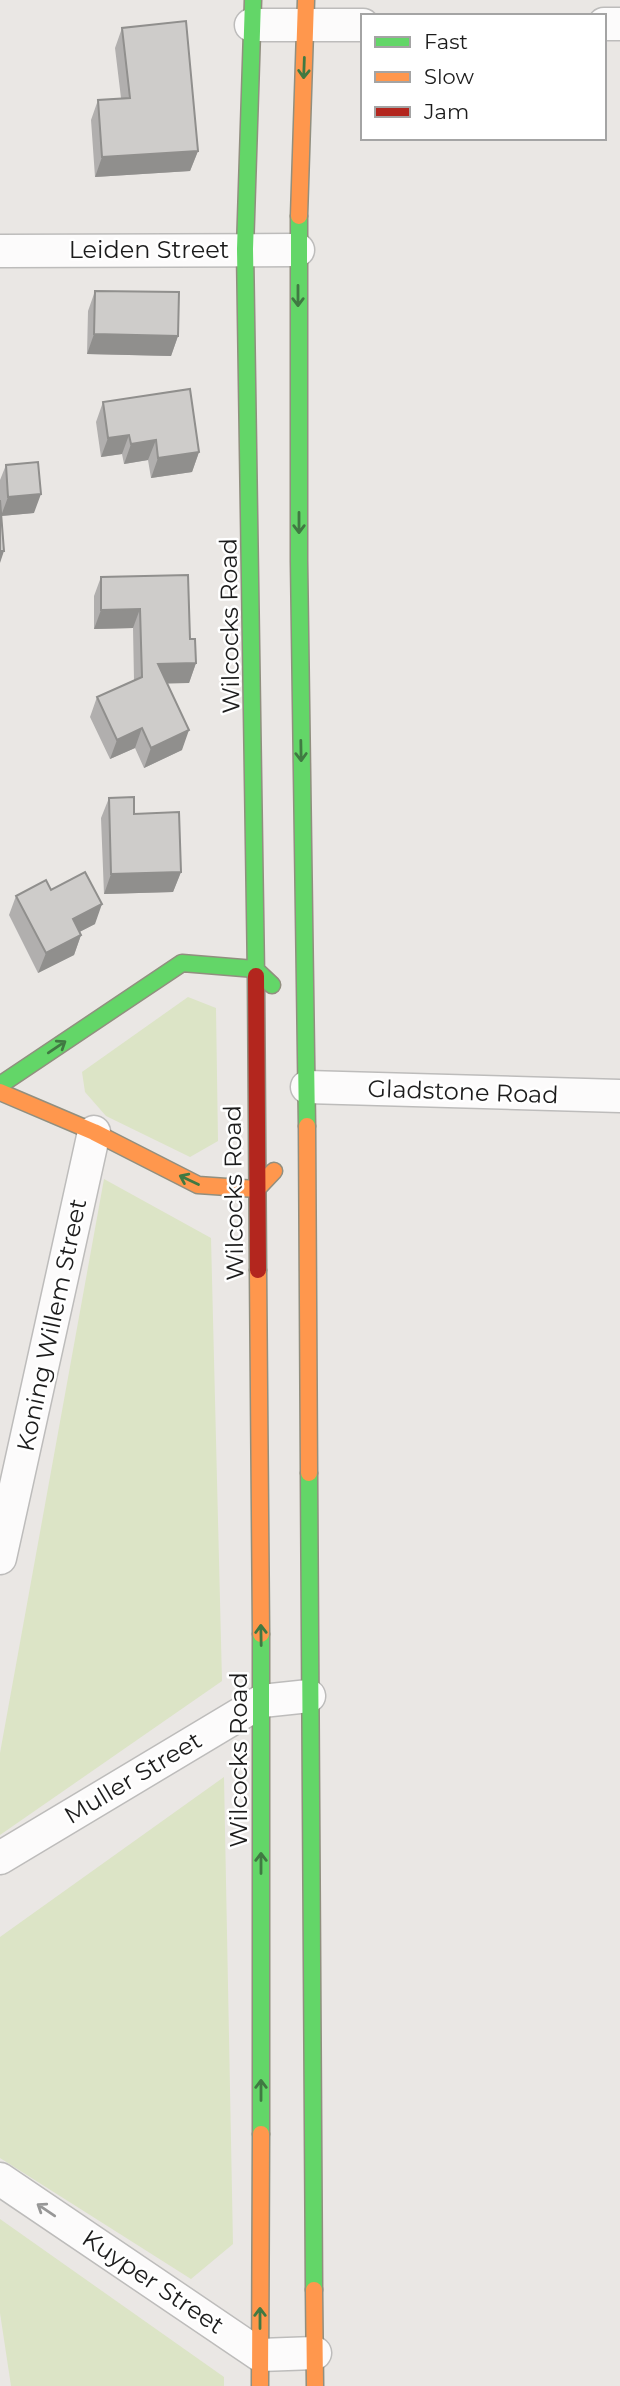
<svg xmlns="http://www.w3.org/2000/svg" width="620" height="2386" font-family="Montserrat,sans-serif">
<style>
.grass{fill:#dce4c6}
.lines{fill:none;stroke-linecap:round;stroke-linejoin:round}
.street-casing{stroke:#bdbcbb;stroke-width:35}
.fast-casing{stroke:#918f7f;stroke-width:19}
.slow-casing{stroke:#918f7f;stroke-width:19}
.jam-casing{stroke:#918f7f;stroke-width:19}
.street{stroke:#fcfbfb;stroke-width:32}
.fast{stroke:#63d668;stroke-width:16}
.slow{stroke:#ff974d;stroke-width:16}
.jam{stroke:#b3261e;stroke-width:16}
.wall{fill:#b1afae}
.shaded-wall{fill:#908f8d}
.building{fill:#ceccca;stroke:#908f8d;stroke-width:2}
.oneway{stroke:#407942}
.oneway2{stroke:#979797}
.labels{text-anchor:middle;stroke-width:5;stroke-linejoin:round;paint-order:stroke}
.street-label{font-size:24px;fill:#1c1c1c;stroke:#fff}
</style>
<rect width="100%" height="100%" fill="#eae7e4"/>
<!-- grass -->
<path class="grass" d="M188,997l28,11 2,133 -28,16 -84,-41 -21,-24 -3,-20z
M104,1179l107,59 11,443 -222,154v-82z
M224,1777l9,467 -42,35 -191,-121v-221z
M0,2219l224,158v9h-213l-11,-73z"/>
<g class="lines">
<defs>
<path id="street" d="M604,24h16
M251,25h112
M0,251l298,-1
M307,1087l313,9
M0,1558l94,-426
M0,1858l262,-157 47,-5
M0,2179l260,176 55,-2"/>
<path id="fast" d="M253,0l-8,249 11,727
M299,216v345l8,565
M0,1085l182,-122 73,6 17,16
M309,1473l5,817
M261,2134v-500"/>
<path id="slow" d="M299,216l7,-216
M0,1092l94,40 104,53 59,4 17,-18
M307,1126l2,347
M258,1270l3,364
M314,2290l1,96
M260,2386l1,-252"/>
<path id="jam" d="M256,976l2,294"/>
</defs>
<!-- street casing -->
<use href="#street" class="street-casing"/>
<!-- fast casing -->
<use href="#fast" class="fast-casing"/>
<!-- slow casing -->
<use href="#slow" class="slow-casing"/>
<!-- jam casing -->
<use href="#jam" class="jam-casing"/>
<!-- street -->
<use href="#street" class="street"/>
<!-- fast -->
<use href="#fast" class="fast"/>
<!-- slow -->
<use href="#slow" class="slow"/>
<!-- jam -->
<use href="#jam" class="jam"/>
</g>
<!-- wall -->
<path class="wall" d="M122,28l76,123 -8,20 -95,6 -4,-57 7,-20 23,-2 -6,-50z
M95,291l83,45 -7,20 -84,-2 1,-43z
M103,402l96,50 -7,20 -41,6 -3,-18 -24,4 -2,-10 -21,3 -5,-35z
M6,465l28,48 -33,3 -1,47v-83z
M101,577l89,62 6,24 -7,20h-22l15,67 -38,18 -9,-20 -25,11 -20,-42 7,-20 37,-17 -1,-52 -39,1v-33z
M109,798l25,16 47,58 -8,20 -69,2 -3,-76z
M51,890l44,34 -16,8 2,3 -7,20 -36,18 -29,-58 7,-19z"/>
<!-- shaded-wall -->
<path class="shaded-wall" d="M198,151l-8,20 -95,6 7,-20z
M94,334l84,2 -7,20 -84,-2z
M129,435l-7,19 -21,3 7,-19z
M156,440l-8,20 -24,4 7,-20z
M199,452l-7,20 -41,6 7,-20z
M41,494l-7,19 -33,3 7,-19z
M0,551h4l-4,12z
M140,609l-7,19 -39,1 7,-19z
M196,663l-7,20 -38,1 7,-20z
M142,728l-7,20 -25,11 7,-19z
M189,730l-7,20 -38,18 7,-20z
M181,872l-8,20 -69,2 7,-20z
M102,904l-7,20 -29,15 7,-20z
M81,935l-7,20 -36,18 8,-20z"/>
<!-- building -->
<path class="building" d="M186,21l12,130 -96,6 -4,-57 32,-2 -8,-70z
M95,291l84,1 -1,44 -84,-2z
M190,389l9,63 -41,6 -2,-18 -25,4 -2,-9 -21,3 -5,-36z
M38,462l3,32 -33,3 -2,-32z
M0,500l4,51h-4z
M188,575l2,64h5l1,24 -38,1 31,66 -38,18 -9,-20 -25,12 -20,-43 45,-20 -2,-68 -39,1v-33z
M134,797v17l45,-2 2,60 -70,2 -2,-76z
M85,872l17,32 -29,15 8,16 -35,18 -30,-57 30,-16 5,10z"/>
<!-- one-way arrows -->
<defs><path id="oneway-shaft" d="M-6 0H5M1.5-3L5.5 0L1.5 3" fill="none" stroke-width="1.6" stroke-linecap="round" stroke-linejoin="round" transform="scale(1.75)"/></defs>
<g class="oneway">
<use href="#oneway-shaft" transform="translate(304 68) rotate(92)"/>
<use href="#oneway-shaft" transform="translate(298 296) rotate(90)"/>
<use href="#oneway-shaft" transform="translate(299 523) rotate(90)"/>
<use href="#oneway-shaft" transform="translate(301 751) rotate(89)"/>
<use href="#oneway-shaft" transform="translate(57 1047) rotate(-34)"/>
<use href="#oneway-shaft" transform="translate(189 1180) rotate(-155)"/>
<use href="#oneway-shaft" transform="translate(261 1635) rotate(-91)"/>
<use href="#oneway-shaft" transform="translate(261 1863) rotate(-90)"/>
<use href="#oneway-shaft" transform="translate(261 2090) rotate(-90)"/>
<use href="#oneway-shaft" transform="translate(260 2318) rotate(-90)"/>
</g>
<use class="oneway2" href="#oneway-shaft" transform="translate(46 2210) rotate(-146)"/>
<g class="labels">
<!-- street labels -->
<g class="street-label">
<text x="149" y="258">Leiden Street</text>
<text transform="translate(230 626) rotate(-91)" y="8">Wilcocks Road</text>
<text transform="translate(463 1092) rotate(2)" y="8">Gladstone Road</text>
<text transform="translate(234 1193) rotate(-91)" y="8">Wilcocks Road</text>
<text transform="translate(52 1325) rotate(-78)" y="8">Koning Willem Street</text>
<text transform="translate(239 1760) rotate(-90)" y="8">Wilcocks Road</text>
<text transform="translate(133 1778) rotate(-31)" y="8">Muller Street</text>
<text transform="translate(153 2282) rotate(34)" y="8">Kuyper Street</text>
</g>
</g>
<!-- legend -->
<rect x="361" y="14" width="245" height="126" fill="#ffffff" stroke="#a4a4a4" stroke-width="2"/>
<rect x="375" y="37" width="35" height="10" fill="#63d668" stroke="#a4a4a4" stroke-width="2"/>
<text x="424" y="49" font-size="21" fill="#1c1c1c">Fast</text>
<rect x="375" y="72" width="35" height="10" fill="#ff974d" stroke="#a4a4a4" stroke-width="2"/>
<text x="424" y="84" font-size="21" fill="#1c1c1c">Slow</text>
<rect x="375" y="107" width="35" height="10" fill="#b3261e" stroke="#a4a4a4" stroke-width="2"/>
<text x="424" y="119" font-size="21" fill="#1c1c1c">Jam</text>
</svg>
